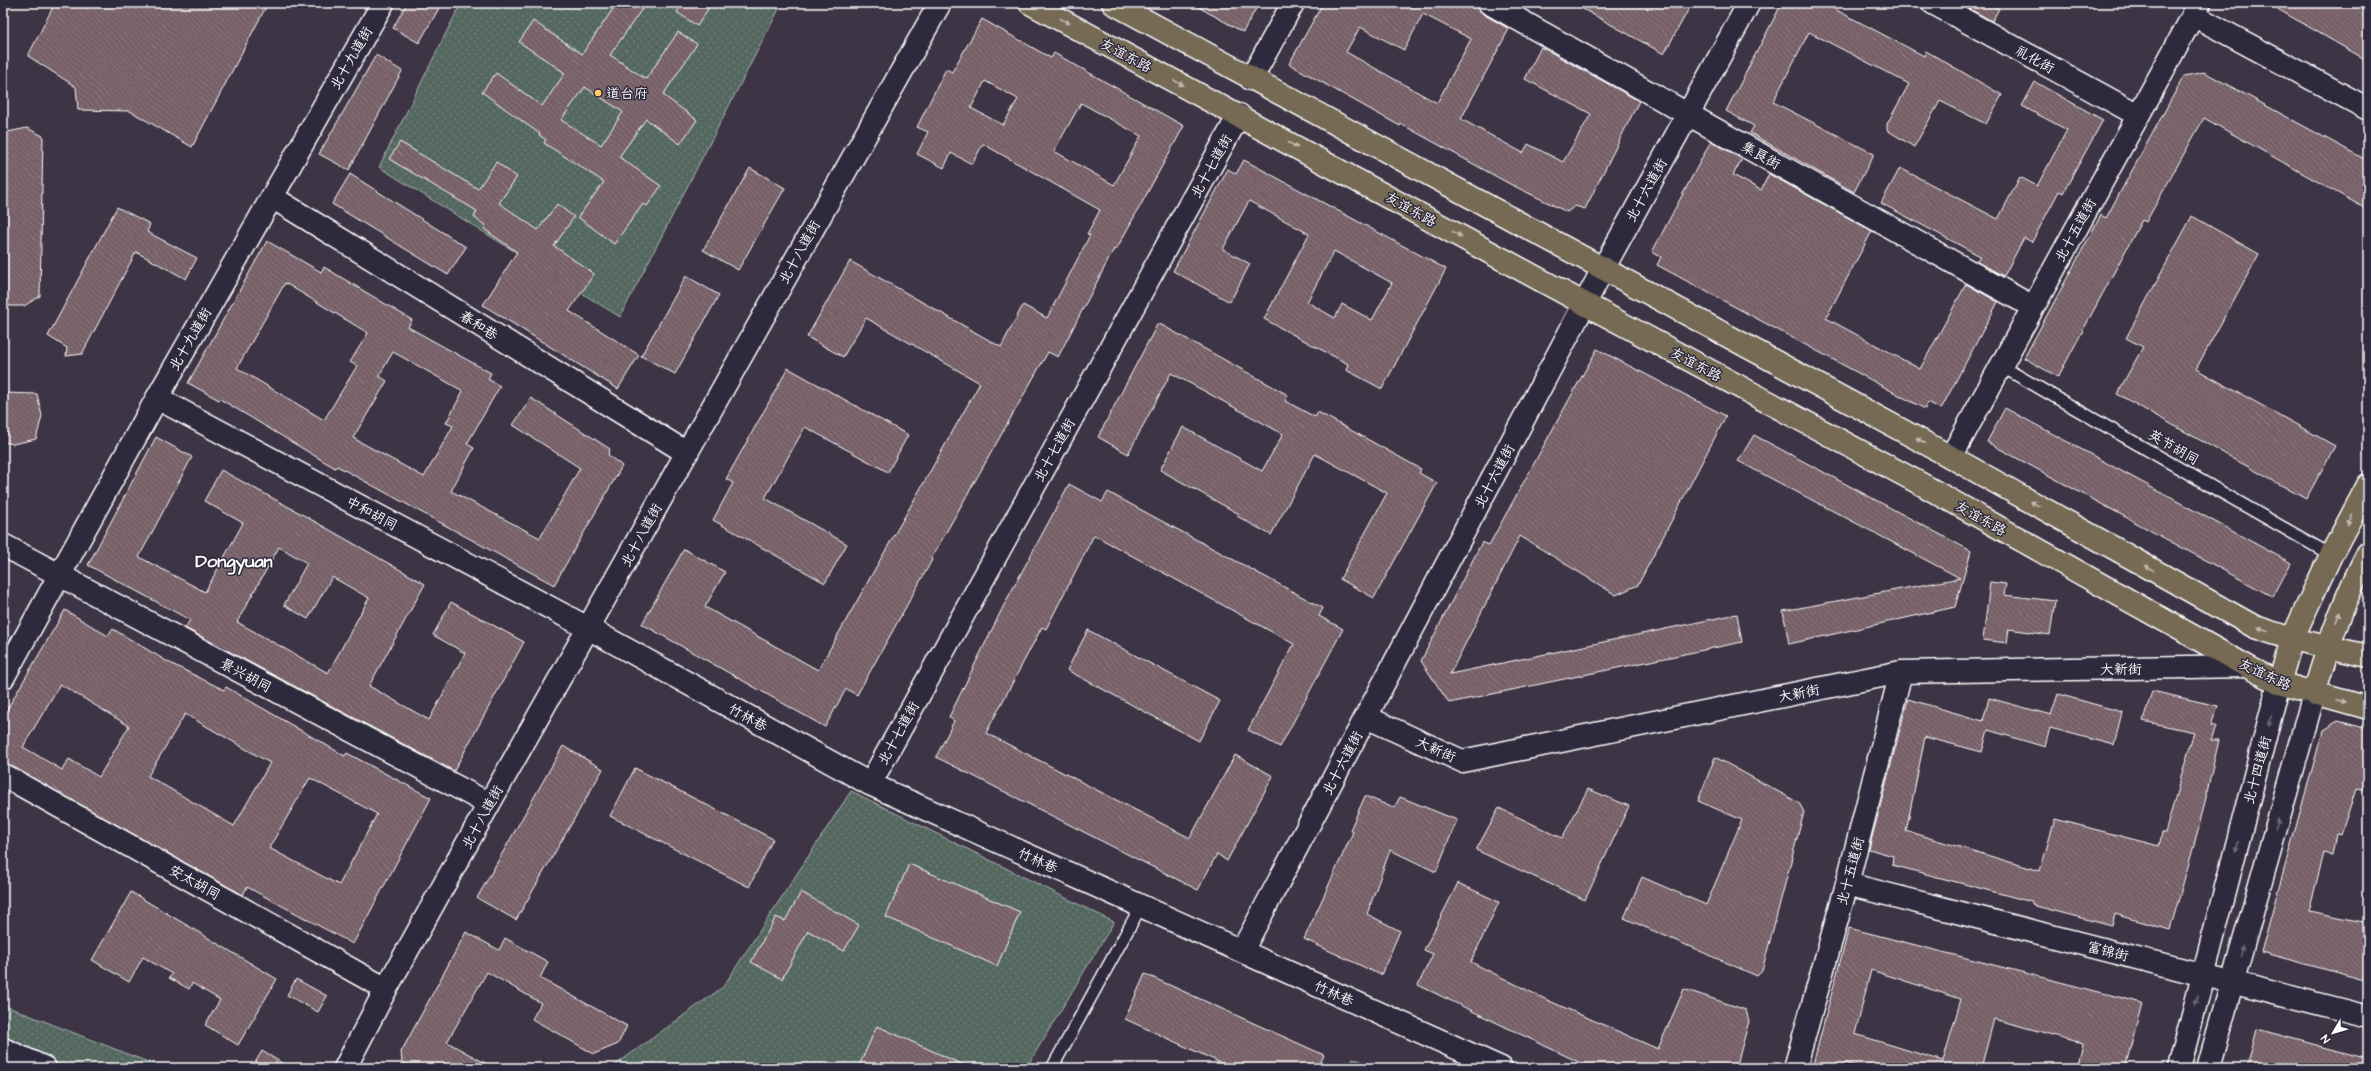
<svg xmlns="http://www.w3.org/2000/svg" width="2371" height="1071" font-family="'Architects Daughter','LXGW WenKai TC',sans-serif">
<style>
.park{fill:url(#park-dots);stroke:#aab4b0}
.building{fill:url(#building-back-hatch);stroke:#fff;fill-rule:evenodd}
.lines{fill:none;stroke-linecap:round;stroke-linejoin:round}
.service-casing{stroke:#fff;stroke-width:14}
.tertiary-casing{stroke:#fff;stroke-width:25}
.secondary-casing{stroke:#fff;stroke-width:25}
.primary-casing{stroke:#fff;stroke-width:25}
.trunk-casing{stroke:#fff;stroke-width:25}
.service{stroke:#2f2a3d;stroke-width:11}
.tertiary{stroke:#2f2a3d;stroke-width:22}
.secondary{stroke:#2f2a3d;stroke-width:22}
.primary{stroke:#766a54;stroke-width:22}
.trunk{stroke:#766a54;stroke-width:22}
.oneway{fill:#c1bcb2}
.oneway2{fill:#6d6a77}
.poi-dot{fill:#ffd166;stroke:#2f2a3d;stroke-width:1.5}
.labels{text-anchor:middle;stroke-width:3;stroke-linejoin:round;paint-order:stroke}
.street-label{font-size:14px;fill:#fff;stroke:#2f2a3d}
.poi-label{font-size:14px;fill:#fff;stroke:#2f2a3d;text-anchor:start}
.district-label{font-size:18px;font-weight:bold;fill:#fff;stroke:#2f2a3d}
</style>
<defs>
<pattern id="park-dots" width="8" height="8" patternUnits="userSpaceOnUse"><rect width="8" height="8" fill="#546861"/><path d="M2 2h.1M6 6h.1" fill="none" stroke="#6e7f79" stroke-width="1.8" stroke-linecap="round"/></pattern>
<pattern id="building-back-hatch" width="6" height="6" patternUnits="userSpaceOnUse"><rect width="6" height="6" fill="#776067"/><path d="M-1 5l2 2M0 0l6 6M5-1l2 2" fill="none" stroke="#8b787e"/></pattern>
</defs>
<rect width="100%" height="100%" fill="#3d3545"/>
<filter id="ink" filterUnits="userSpaceOnUse"><feTurbulence type="fractalNoise" baseFrequency=".025" numOctaves="2"/><feDisplacementMap in="SourceGraphic" scale="8" xChannelSelector="R" yChannelSelector="G"/><feConvolveMatrix kernelMatrix="1 2 1 2 8 2 1 2 1" color-interpolation-filters="sRGB"/></filter>
<g filter="url(#ink)">
<!-- park -->
<path class="park" d="M461,3h309l9,6 -159,308 -241,-150z
M851,791l263,131 -88,146h-415l112,-81z
M3,1005l160,63h-160z
M1353,1058l25,10h-30z"/>
<!-- building -->
<path class="building" d="M55,3h213l-76,144 -62,-36 -52,-1 -2,-23 -48,-31z
M407,3h35l-23,40 -26,-15z
M617,3h29l-36,52 36,24 32,-47 19,12 -34,51 34,25 -17,24 -34,-25 -27,38 42,29 -14,20 -4,-2 -29,40 -36,-27 26,-35 -60,-39 2,-3 -7,-5 1,-1 -58,-42 14,-19 46,33 23,-33 -46,-31 14,-21 49,33zM585,87l38,25 -22,33 -40,-25z
M683,3h29l-15,23 -20,-14z
M1191,3h68l-16,29z
M1323,3h154l6,11 26,15 -48,90 62,34 5,-9 35,18 28,-48 -66,-35 16,-32 98,54 -54,108 -10,-3 -8,6 -59,-29 -107,-59 -1,2 -111,-62zM1423,14l48,25 -34,64 -91,-51 14,-25 44,23z
M1572,3h120l-28,51z
M1782,3h41l101,53 2,-5 76,44 -16,29 -46,-23 -26,46 -27,-17v-6l22,-40 -100,-52 -36,70 101,52 -20,38 -104,-59 4,-7 -28,-15z
M1959,3h29l11,6 -7,12z
M2267,3h93l8,5v53z
M982,19l69,39 3,-5 130,73 -68,124 -2,-1 -56,108 -10,-5 -117,207 1,1 -75,135 -11,-6 -21,38 -183,-103 42,-75 41,23 -20,35 113,63 162,-287 -114,-65 -23,39 -36,-20 43,-76 151,86 22,-42 24,13 43,-83 -3,-1 13,-24 -117,-66 -11,20 -21,-11 -7,15 -27,-14 11,-22 -11,-5 29,-58 6,3zM985,81l33,18 -15,26 -32,-17zM1081,103l60,33 -27,49 -60,-34z
M376,55l26,16 -53,99 -30,-16z
M2204,72l164,89v49l-164,-92 -58,104 -4,-2 -84,157 -34,-19 77,-143 5,3 78,-142z
M2035,82l68,38 -40,73 -4,-2 -27,51 -8,-4 -20,38 -27,-14 3,-6 -99,-53 19,-35 98,51 22,-42 17,9 30,-56 -45,-24z
M27,128l16,8 -3,160 -16,10h-16l-5,-3v-170z
M1711,141l31,18 -9,16 28,15 8,-16 103,57 -46,87 94,51 46,-85 32,18 -57,107 -13,-7 -3,7 -268,-144 4,-8 -9,-5z
M400,142l78,47 18,-27 21,15 -18,26 39,27 19,-26 17,13 -20,29 40,28 -25,37 70,44 -21,34 -135,-84 34,-53 -33,-23 2,-3 -12,-9 3,-6 -88,-52z
M1244,160l202,109 -64,120 -36,-19 2,-6 -84,-45 45,-85 -60,-33 -26,48 27,15 -20,38 -57,-31 55,-102 8,5zM1334,251l58,32 -20,37 -30,-16 -7,14 -28,-16z
M750,168l35,20 -47,82 -35,-20z
M350,174l116,73 -18,28 -116,-71z
M117,207l33,17 -3,8 50,26 -11,21 -50,-27 -54,102 -16,2 1,-8 -19,-12z
M2192,216l67,38 -63,115 139,77 -29,53 -189,-105 26,-47 -17,-9z
M267,241l54,31 3,-5 88,53 -4,7 83,46 -3,6 12,7 -33,58 7,4 -23,43 89,47 40,-70 -67,-43 18,-27 79,51 -2,6 14,11 -68,119 -217,-119 -2,2 -115,-69 -1,1 -31,-17zM285,283l83,50 -18,29 7,4 -33,54 -87,-52zM393,352l70,39 -17,32 7,3 -29,51 -71,-39 34,-57 -8,-5z
M686,276l33,19 -44,79 -34,-18z
M1158,323l130,72 -3,6 30,16 3,-5 103,57 -2,4 18,10 -63,115 -34,-19 47,-86 -72,-39 -44,81 -34,-19 2,-2 -79,-44 23,-43 79,44 21,-37 -112,-61 -43,81 -30,-17z
M1597,349l129,67 -88,169 -22,10 -96,-59 -70,138 287,-60 5,28 -293,61 -28,-42 61,-119 7,3z
M788,368l120,67 -20,37 -83,-45 -40,71 82,46 -22,39 -112,-63 20,-37 -7,-4z
M3,393l34,1 5,22 -6,23 -23,5 -10,-2z
M2005,408l286,155 -18,34 -286,-155z
M1754,435l217,116 -16,56 -166,37 -6,-33 177,-33 -222,-117z
M156,437l36,20 -53,100 66,35 38,-69 -39,-22 17,-31 77,42 127,72 -56,102 60,34 36,-67 -32,-18 18,-33 73,40 -70,129 -269,-143 5,-8 -102,-55zM279,547l28,16 -23,42 24,14 24,-42 37,21 -41,75 -91,-51z
M1069,484l33,18 6,-10 215,116 -4,8 24,13 -63,118 -32,-17 46,-86 -200,-109 -48,94 -4,-2 -56,106 204,105 45,-83 38,21 -46,85 -10,-7 -19,36 -262,-133 18,-36 -5,-4 55,-112z
M1990,582l16,2 -2,11 51,6 -5,34 -41,-6 -2,14 -24,-3z
M65,610l43,26 5,-7 55,33 56,28 2,-3 119,69 2,-3 84,45 -78,146 -106,-57 -4,8 -238,-132 3,-6 -5,-3v-38zM60,684l69,42 -30,51 -30,-18 -7,11 -39,-23zM185,714l85,49 -36,63 -86,-50zM310,778l67,36 -38,71 -70,-37z
M1088,630l132,71 -21,40 -132,-71z
M2152,691l66,15 -7,19 5,1 -5,14h8l-21,91 -28,99 -55,-16 -3,12 -80,-21v-3l-140,-37 1,-9 -24,-7 39,-150 75,22 6,-23 62,17 7,-21 64,18 -8,33 -64,-17 -5,19 -57,-17 -6,22 -57,-15 -19,94 134,40 15,-52 104,27 3,-13h3l29,-101 -51,-11z
M2338,721l30,8v62l-12,-2 -15,45 -5,-1 -4,22 -8,-2 -15,58 59,12v58l-107,-29 62,-222z
M563,746l40,23 -87,151 -39,-22z
M1715,757l84,46 5,9 -42,159 -5,5 -133,-58 18,-41 64,28 36,-85 -44,-19z
M635,768l138,71 -24,48 -139,-71z
M1588,789l41,17 -44,94 -109,-50 23,-42 63,30z
M1365,796l29,12 6,-11 57,23 -21,52 -46,-22 -23,64 33,17 -19,44 -77,-36 49,-107 -3,-2z
M909,864l111,48 -23,54 -111,-49z
M1458,883l41,19 -28,60 74,37 113,50 26,-60 62,21 3,11 -13,47h-145l-173,-83 15,-31 -9,-4z
M131,892l146,87 -39,66 -33,-20 15,-25 -28,-17 -3,6 -20,-11 3,-4 -29,-17 -14,25 -37,-22z
M801,892l58,33 -15,26 -36,-20 -26,48 -31,-17 25,-45 9,4z
M1849,928l293,75 -17,65h-49l6,-25 -88,-24 -13,49h-120l-16,-5 -1,5h-32zM1871,970l90,29 -18,62 -88,-27z
M466,932l33,18 6,-12 43,24 -8,16 87,48 -9,18 -24,10 -62,-35 9,-16 -54,-31 -40,70 47,26h-81l-11,-6 -1,-10z
M1145,974l179,81 -6,13h-86l-107,-49z
M296,979l31,17 -9,16 -31,-17z
M877,1026l93,42h-112z
M2257,1029l111,30v9h-121z
M262,1051l28,17h-38z"/>
<g class="lines">
<defs>
<path id="service" d="M2001,366l330,189
M1052,1068l89,-162"/>
<path id="tertiary" d="M1489,3l544,304
M1933,3l205,112
M2193,15l175,94
M1251,79l42,-76
M272,197l415,256
M157,398l431,230 282,156 631,284
M1951,457l249,-454
M3,545l486,259
M3,678l154,-280 226,-395
M1366,717l96,44 439,-89 345,-6
M3,775l383,214
M870,784l369,-669
M1847,884l521,133
M1242,951l361,-682 146,-266
M3,1049l42,19
M345,1068l41,-79 103,-185 451,-801
M1795,1068l52,-184 54,-212"/>
<path id="secondary" d="M2179,1068l100,-385
M2208,1068l106,-374"/>
<path id="primary" d="M2279,683l13,-44 39,-84 37,-70
M2314,694c14,-49 30,-96 54,-141"/>
<path id="trunk" d="M1030,3l555,301 338,181 323,181 33,17 89,25
M1113,3l838,454 304,170 37,12 76,17"/>
</defs>
<!-- service casing -->
<use href="#service" class="service-casing"/>
<!-- tertiary casing -->
<use href="#tertiary" class="tertiary-casing"/>
<!-- secondary casing -->
<use href="#secondary" class="secondary-casing"/>
<!-- primary casing -->
<use href="#primary" class="primary-casing"/>
<!-- trunk casing -->
<use href="#trunk" class="trunk-casing"/>
<!-- service -->
<use href="#service" class="service"/>
<!-- tertiary -->
<use href="#tertiary" class="tertiary"/>
<!-- secondary -->
<use href="#secondary" class="secondary"/>
<!-- primary -->
<use href="#primary" class="primary"/>
<!-- trunk -->
<use href="#trunk" class="trunk"/>
</g>
<!-- one-way arrows -->
<defs><path id="oneway-solid" d="M-6-.8H1V-3.2L6.5 0L1 3.2V.8H-6Z"/></defs>
<g class="oneway">
<use href="#oneway-solid" transform="translate(1065 21) rotate(28)"/>
<use href="#oneway-solid" transform="translate(1179 83) rotate(28)"/>
<use href="#oneway-solid" transform="translate(1293 145) rotate(29)"/>
<use href="#oneway-solid" transform="translate(1457 234) rotate(29)"/>
<use href="#oneway-solid" transform="translate(1921 441) rotate(-151)"/>
<use href="#oneway-solid" transform="translate(2035 504) rotate(-151)"/>
<use href="#oneway-solid" transform="translate(2350 520) rotate(118)"/>
<use href="#oneway-solid" transform="translate(2149 568) rotate(-151)"/>
<use href="#oneway-solid" transform="translate(2338 617) rotate(-69)"/>
<use href="#oneway-solid" transform="translate(2263 629) rotate(-162)"/>
<use href="#oneway-solid" transform="translate(2341 701) rotate(14)"/>
</g>
<g class="oneway2">
<use href="#oneway-solid" transform="translate(2270 721) rotate(105)"/>
<use href="#oneway-solid" transform="translate(2277 824) rotate(-74)"/>
<use href="#oneway-solid" transform="translate(2237 847) rotate(105)"/>
<use href="#oneway-solid" transform="translate(2242 950) rotate(-74)"/>
<use href="#oneway-solid" transform="translate(2197 1000) rotate(105)"/>
</g>
</g>
<!-- markers -->
<circle class="poi-dot" cx="598" cy="93" r="4"/>
<g class="labels">
<!-- street labels -->
<g class="street-label">
<text transform="translate(1126 55) rotate(28)" y="5">友谊东路</text>
<text transform="translate(351 58) rotate(-60)" y="5">北十九道街</text>
<text transform="translate(2035 59) rotate(29)" y="5">礼化街</text>
<text transform="translate(1761 155) rotate(29)" y="5">集良街</text>
<text transform="translate(1211 166) rotate(-61)" y="5">北十七道街</text>
<text transform="translate(1646 190) rotate(-61)" y="5">北十六道街</text>
<text transform="translate(1411 209) rotate(29)" y="5">友谊东路</text>
<text transform="translate(2075 230) rotate(-61)" y="5">北十五道街</text>
<text transform="translate(799 252) rotate(-61)" y="5">北十八道街</text>
<text transform="translate(479 325) rotate(32)" y="5">春和巷</text>
<text transform="translate(190 339) rotate(-60)" y="5">北十九道街</text>
<text transform="translate(1696 364) rotate(28)" y="5">友谊东路</text>
<text transform="translate(2174 447) rotate(30)" y="5">英节胡同</text>
<text transform="translate(1054 450) rotate(-61)" y="5">北十七道街</text>
<text transform="translate(1494 476) rotate(-62)" y="5">北十六道街</text>
<text transform="translate(372 513) rotate(28)" y="5">中和胡同</text>
<text transform="translate(1981 518) rotate(29)" y="5">友谊东路</text>
<text transform="translate(641 535) rotate(-61)" y="5">北十八道街</text>
<text transform="translate(2121 669) rotate(-1)" y="5">大新街</text>
<text transform="translate(2265 674) rotate(25)" y="5">友谊东路</text>
<text transform="translate(246 675) rotate(28)" y="5">景兴胡同</text>
<text transform="translate(1799 693) rotate(-11)" y="5">大新街</text>
<text transform="translate(748 717) rotate(29)" y="5">竹林巷</text>
<text transform="translate(898 733) rotate(-61)" y="5">北十七道街</text>
<text transform="translate(1436 749) rotate(24)" y="5">大新街</text>
<text transform="translate(1342 763) rotate(-62)" y="5">北十六道街</text>
<text transform="translate(2257 770) rotate(-75)" y="5">北十四道街</text>
<text transform="translate(482 817) rotate(-61)" y="5">北十八道街</text>
<text transform="translate(1038 860) rotate(24)" y="5">竹林巷</text>
<text transform="translate(1850 871) rotate(-75)" y="5">北十五道街</text>
<text transform="translate(195 882) rotate(29)" y="5">安太胡同</text>
<text transform="translate(2108 951) rotate(14)" y="5">富锦街</text>
<text transform="translate(1334 993) rotate(24)" y="5">竹林巷</text>
</g>
<!-- poi labels -->
<g class="poi-label">
<text x="606" y="98">道台府</text>
</g>
<!-- district labels -->
<g class="district-label">
<text x="234" y="567">Dongyuan</text>
</g>
</g>
<!-- margin -->
<rect width="2371" height="1071" fill="none" stroke="#2f2a3d" stroke-width="16"/>
<rect x="8" y="8" width="2355" height="1055" fill="none" stroke="#fff" stroke-width="1.5" filter="url(#ink)"/>
<!-- north arrow -->
<g transform="translate(2333 1033) rotate(232)" stroke="#2f2a3d" stroke-width="3" paint-order="stroke">
<path d="M0-3L7 15L0 10L-7 15Z" fill="#ffffff"/>
<text y="-6" font-size="11" font-weight="bold" text-anchor="middle" fill="#ffffff">N</text>
</g>
</svg>
